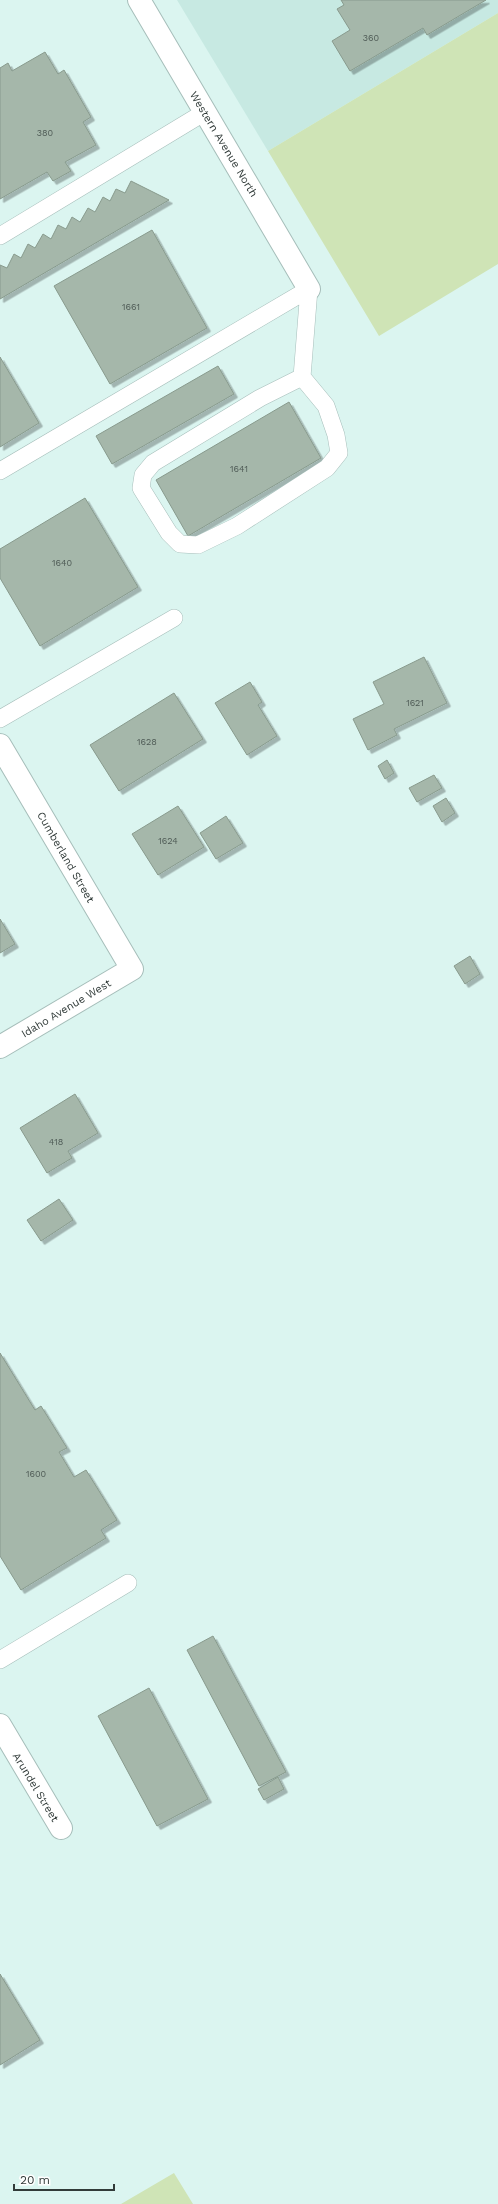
<svg xmlns="http://www.w3.org/2000/svg" width="498" height="2204" font-family="'Work Sans',sans-serif">
<style>
.built{fill:#c7e9e2}
.green{fill:#cfe4b6}
.building{fill:#a5b7aa;stroke:#889a8d;filter:url(#shadow)}
.lines{fill:none;stroke-linecap:round;stroke-linejoin:round}
.lane-casing{stroke:#a6beba;stroke-width:18}
.street-casing{stroke:#a6beba;stroke-width:24}
.lane{stroke:#fff;stroke-width:17}
.street{stroke:#fff;stroke-width:22}
.labels{text-anchor:middle;stroke-width:3;stroke-linejoin:round;paint-order:stroke}
.number-label{font-size:9px;fill:#4e5a55}
.street-label{font-size:11px;fill:#313b39;stroke:#fff}
</style>
<defs>
<filter id="shadow"><feDropShadow dx="3.5" dy="3.5" stdDeviation="0" flood-color="#0004"/></filter>
</defs>
<rect width="100%" height="100%" fill="#dbf5f0"/>
<!-- built -->
<path class="built" d="M177,0h321v13l-230,138z"/>
<!-- green -->
<path class="green" d="M498,13v251l-119,72 -111,-185z
M174,2173l19,31h-72z"/>
<!-- building -->
<path class="building" d="M341,0h145l-59,35 -4,-7 -73,43 -18,-30 18,-11 -13,-21 7,-4z
M45,52l13,22 6,-4 27,47 -8,5 13,23 -31,17 6,9 -18,10 -6,-9 -47,27v-131l8,-5 4,8z
M131,181l38,19 -169,99v-34l7,3 7,-14 7,4 7,-14 7,4 8,-14 8,5 7,-14 8,4 6,-12 8,5 8,-14 7,4 8,-15 7,4 6,-12 9,4z
M152,230l55,98 -97,56 -56,-98z
M0,357l39,66 -39,24z
M218,366l16,28 -122,70 -16,-28z
M289,402l32,56 -133,78 -32,-56z
M85,498l53,89 -98,59 -40,-68v-29z
M424,657l23,46 -53,26 3,6 -29,15 -15,-31 31,-15 -11,-22z
M250,682l12,20 -4,3 19,31 -30,19 -32,-52z
M174,693l29,46 -84,52 -29,-46z
M387,760l7,13 -9,6 -7,-13z
M434,775l8,13 -25,14 -8,-14z
M446,798l9,15 -13,9 -9,-16z
M178,806l26,41 -46,28 -26,-41z
M226,816l17,27 -27,16 -16,-26z
M0,919l15,25 -15,9z
M470,956l10,18 -15,10 -11,-18z
M75,1094l23,39 -30,18 4,7 -25,15 -27,-45z
M59,1199l14,21 -32,21 -14,-21z
M0,1353l35,57 6,-4 26,42 -8,4 15,25 12,-7 31,50 -16,10 5,8 -85,52 -21,-34z
M213,1636l73,136 -27,14 -72,-136z
M149,1688l59,111 -51,27 -59,-110z
M278,1777l6,12 -20,11 -6,-11z
M0,1974l40,66 -40,25z"/>
<g class="lines">
<defs>
<path id="lane" d="M0,236l205,-124
M302,377l24,29 10,29 3,18 -12,15 -90,58 -39,19 -18,-1 -11,-11 -28,-45 2,-13 10,-12 107,-65 42,-21 7,-88
M0,471l309,-182
M0,719l174,-101
M0,1660l128,-77"/>
<path id="street" d="M139,0l170,289
M0,745l132,224 -132,78
M0,1725l61,103"/>
</defs>
<!-- lane casing -->
<use href="#lane" class="lane-casing"/>
<!-- street casing -->
<use href="#street" class="street-casing"/>
<!-- lane -->
<use href="#lane" class="lane"/>
<!-- street -->
<use href="#street" class="street"/>
</g>
<g class="labels">
<!-- number labels -->
<g class="number-label">
<text x="371" y="41">360</text>
<text x="45" y="136">380</text>
<text x="131" y="310">1661</text>
<text x="239" y="472">1641</text>
<text x="62" y="566">1640</text>
<text x="415" y="706">1621</text>
<text x="147" y="745">1628</text>
<text x="168" y="844">1624</text>
<text x="56" y="1145">418</text>
<text x="36" y="1477">1600</text>
</g>
<!-- street labels -->
<g class="street-label">
<text transform="translate(224 144) rotate(59)" y="4">Western Avenue North</text>
<text transform="translate(66 857) rotate(60)" y="4">Cumberland Street</text>
<text transform="translate(66 1008) rotate(-31)" y="4">Idaho Avenue West</text>
<text transform="translate(36 1787) rotate(59)" y="4">Arundel Street</text>
</g>
</g>
<!-- scale -->
<path d="M14 2184v6h100v-6" fill="none" stroke="#313b39" stroke-width="2"/>
<text x="20" y="2184" font-size="12" fill="#313b39" stroke="#ffffff" stroke-width="3" paint-order="stroke">20 m</text>
</svg>
